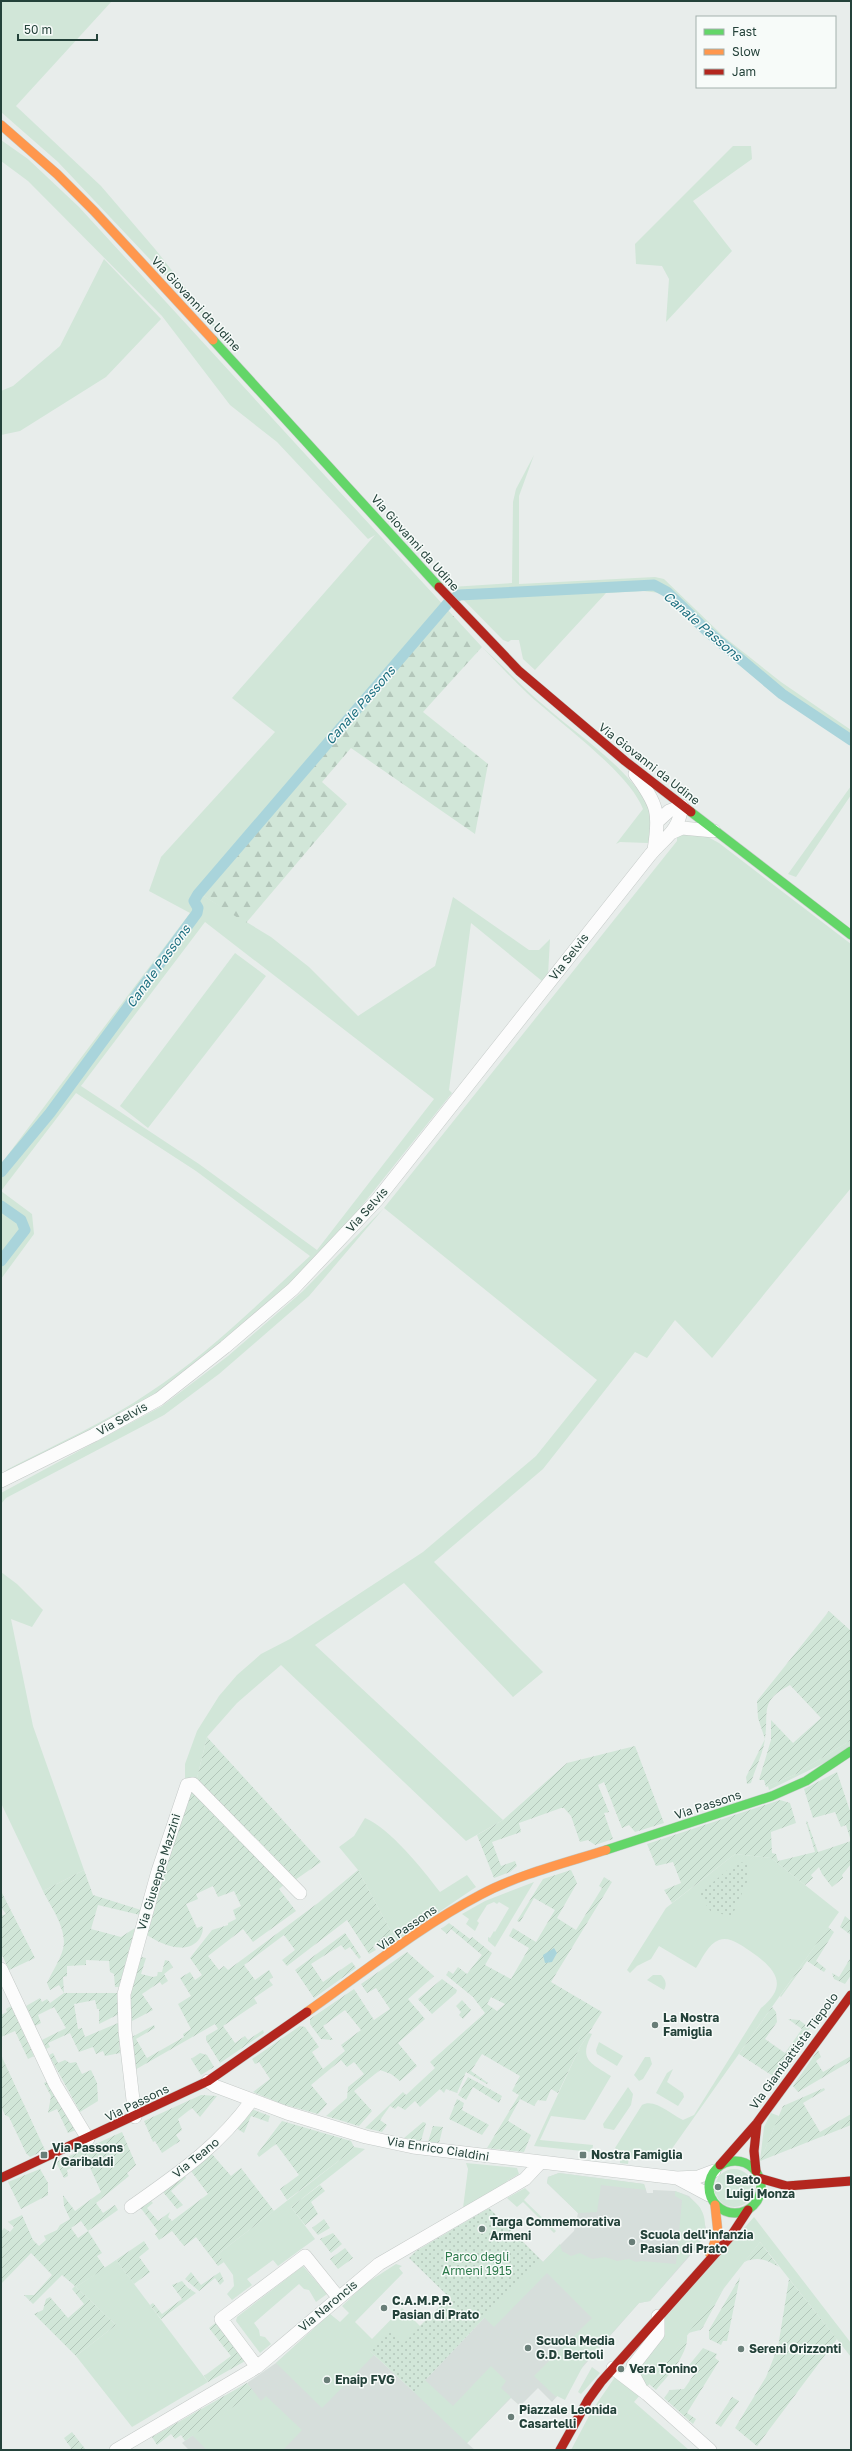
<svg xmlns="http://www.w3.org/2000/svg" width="852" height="2451" font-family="'Golos Text',sans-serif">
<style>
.built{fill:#d6dedb}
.grass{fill:#d1e6d8;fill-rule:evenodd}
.forest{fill:url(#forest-firs)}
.park{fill:url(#park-dots)}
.garden{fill:url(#garden-furrows);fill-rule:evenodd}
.water{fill:#a9d4db}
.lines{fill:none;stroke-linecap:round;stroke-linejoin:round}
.canal{stroke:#a9d4db;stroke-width:11}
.street-casing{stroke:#c5cac8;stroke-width:14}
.fast-casing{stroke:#c3cbc8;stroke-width:10}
.slow-casing{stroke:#c3cbc8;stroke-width:10}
.jam-casing{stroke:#c3cbc8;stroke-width:10}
.street{stroke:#fcfcfc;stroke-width:13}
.fast{stroke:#63d668;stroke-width:9}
.slow{stroke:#ff974d;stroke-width:9}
.jam{stroke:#b3261e;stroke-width:9}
.poi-dot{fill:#697e78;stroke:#f7fbf9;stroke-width:1.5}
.labels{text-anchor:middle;stroke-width:3;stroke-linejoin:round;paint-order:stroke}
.street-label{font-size:12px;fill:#24423a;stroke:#f7fbf9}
.poi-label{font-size:12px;font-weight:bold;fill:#24423a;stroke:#f7fbf9;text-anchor:start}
.park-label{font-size:12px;fill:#2d7a4b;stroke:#f7fbf9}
.water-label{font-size:13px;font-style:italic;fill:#1c6f80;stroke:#f7fbf9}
</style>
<defs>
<pattern id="forest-firs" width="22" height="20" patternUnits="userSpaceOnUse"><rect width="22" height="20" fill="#d1e6d8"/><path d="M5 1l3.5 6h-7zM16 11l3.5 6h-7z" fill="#b3c6ba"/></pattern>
<pattern id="park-dots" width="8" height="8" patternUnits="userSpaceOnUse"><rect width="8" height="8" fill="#d1e6d8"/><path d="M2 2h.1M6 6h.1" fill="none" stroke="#b3c6ba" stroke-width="1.8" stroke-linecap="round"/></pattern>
<pattern id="garden-furrows" width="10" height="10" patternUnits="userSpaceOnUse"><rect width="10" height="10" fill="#d1e6d8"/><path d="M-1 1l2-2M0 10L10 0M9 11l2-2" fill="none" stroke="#b3c6ba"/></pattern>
</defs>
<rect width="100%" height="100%" fill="#e8edeb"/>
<!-- built -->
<path class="built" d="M559,2173l85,11 3,9h6v-3l22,1 14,5 11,12 6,20 -10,21 -46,52 -11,2 -87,99 -14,-14 -18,18 -9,-8 -44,45 8,7h-286l-7,-7 71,-51 -6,-9 29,-20 54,-49 84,78 126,-133 3,3 31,-31 4,-18 -31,-30 1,-6z"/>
<!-- grass -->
<path class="grass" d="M1,1h111l-96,105 85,80 54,63 74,94 -171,-181 -57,-50z
M1,140l27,19 51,48 368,402 -245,286 69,42 38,30 49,49 77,-50 18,-69 76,53h10l11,-11 -2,36 -6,6 -71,-58 -22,167 3,3 -112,140 -25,27 -60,55 -104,83 -43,25 -107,52 7,-6c48,-25 98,-47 142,-77 58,-38 109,-89 160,-136l-114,-85 -120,-78 -75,98 31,23 2,20 -33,45v-115l189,-251 -41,-22 12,-34 114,-125 -43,-34 143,-163 -7,4 -91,-97 -47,-37 -68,-89 -134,-135 -27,-20zM205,922l229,177 -117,151 -118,-86 -118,-78z
M733,146h18l1,13 -59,42 39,50 -66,71 3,-43 -7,-13 -26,-2 -1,-20z
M104,259l57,60 -55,58 -86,54 -19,4v-44l12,-5 47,-40z
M534,455l-15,41v88l136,-7 9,2 59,57 58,46 70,48v16l-42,-31 -29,-18 -120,-104 -17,-2 -37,2 -71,77 -12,-11 -4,-19h-8l-3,2 -5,-2 -52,-53 61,-4 1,-81 3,-13z
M482,647c22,20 42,42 65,61 32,28 80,59 101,97 6,10 4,28 0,38l-28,-1 -4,2 27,-35c-14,-37 -85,-87 -116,-116 -16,-15 -30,-31 -45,-46z
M851,786v9l-55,82 -8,-3z
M677,834l31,3 11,6 132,101v244l-139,170 -37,-38 -28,38 -12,-6 -92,117 -109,93 109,110 -30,25 -109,-114 -89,62 188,175 -37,21 -185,-176 -44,38 -30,34 -11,45 -11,2v-20l12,-33 22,-35 18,-21 24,-21 29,-15 133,-87 113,-96 61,-76 -213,-172 -75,88 -90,78 -55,41 -158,83 -5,6v-11l161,-87 66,-50 75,-65 81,-83 293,-367z
M235,953l31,23 -118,152 -28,-22z
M1,1572l16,12 26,26 -11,17 -21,-8 22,107 51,144 -41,21 -42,-88z
M851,1740v5l-25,17 -57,28 -1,-4 28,-12z
M365,1818c25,10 58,52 75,74l27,-17 9,12 -80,54 -38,-71 -19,-23 15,-11z
M735,1854l36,4 68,54 -175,248 -35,-3 -1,7 -8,-1v-12l-5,-3 27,-43c13,-7 29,10 41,15l11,-5 67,-107c29,-23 14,-40 -11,-57 -8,-5 -20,-15 -31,-11 -11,4 -17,19 -23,28l-37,-22 -8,13 -14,7 -7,7 -3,-3 39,-62z
M534,1882l-39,65 -7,-6v-4l2,1 4,-7 1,1 14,-24 -10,-6 -2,2 -3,-2 -7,3 -10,16 2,2 -4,8 -9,-7 3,-5 -7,-5 23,-13z
M653,1975h8c5,5 6,9 3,15l-17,-10z
M589,2033l3,1c-14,26 -1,29 19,42l-26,44 -34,-4 -11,24 53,5 -1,7 -58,-6 46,-99z
M599,2042l24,14 -6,10 -20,-12 -1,-4z
M645,2057h5l2,7 -9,15 -4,2 -5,-6z
M673,2069l-6,13 16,11 1,4 -6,9 -22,-13 11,-20z
M628,2087l5,7 -2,11 -17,25 -10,-2 -1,-4z
M771,2113l8,3 -19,45 4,-34z
M354,2147l11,2 -74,58 24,32 -37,27 -5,-6 -26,19 5,6 -20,15 -5,-6 7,-8 -1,-11 -15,-21 131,-101z
M466,2163l51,5 2,6 -12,7 1,3 -45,24 5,-39z
M715 2188a19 19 0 1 1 38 0a19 19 0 1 1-38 0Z
M559,2173l85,11 2,6 -45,-5 -4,27 -19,1 -31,-30 1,-6z
M525,2188l5,5 -6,7 32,31 -2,2 -31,-31 -6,5 -10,-9z
M675,2191c24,8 36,24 27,49l-52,61 -11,2 -55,61 -19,36 -8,-4 -1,1 -22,-21 58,-58 -45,-45 -53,54 -78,-76 91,-25 36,36 17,-18 2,7 9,5 9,-3 12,6 13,-2 12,4 12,-2 7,3 5,-1 35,3 6,-64 -7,-4z
M754,2217l97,126v14l-91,-115 -113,145 -10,-11c2,-23 26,-36 28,-58z
M116,2260l92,122 -76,45 -56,-71 40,-31 -40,-38z
M396,2264l6,2 -3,2 4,5 -48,49 17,17 30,-31 18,18 18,-18 30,24 -98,19 4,4 -52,53 -46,-45 54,-49 10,8 9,-9 -7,-7 23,-22z
M303,2266l24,28 -11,8 -7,-12 -5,-1 -5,-5 -45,39 5,7 1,6 5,1 6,7 -11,9 -24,-32 1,-4z
M491,2366l15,15 -5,7 10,9 -44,46 -53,-51 11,-12 28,26z
M592,2367l8,6 -19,21 -3,-2z
M615,2377l25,18 -6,7 55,48h-118l20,-38z
M254,2392l7,9 5,-5 36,34 -19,20h-76l-15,-15z"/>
<!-- forest -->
<path class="forest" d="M447,609l35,38 -59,65 65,52 -13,70 -124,-86 -29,34 25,22 -101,119 -44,-28z"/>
<!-- park -->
<path class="park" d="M737,1862l10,1v19l-15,34 -21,-4 -12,-18z
M489,2208l51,51 -126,133 -44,-41 21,-21 13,13 45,-46 -40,-39 7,-7z"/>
<!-- garden -->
<path class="garden" d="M829,1611l22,20v109l-55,34 -30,13 -2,-7h-5l12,-40v-20l22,23 28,-25 -31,-33c-31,16 -21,26 -25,54 -2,15 -10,30 -14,44l-4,1 -1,-7 19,-38 -7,-21 -1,-17z
M207,1737l114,125 -26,18 -99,-98z
M635,1746l29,77 -29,9 -6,-7 -7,3 -18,-46 -6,3 11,27 -5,1 9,26 -18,6 -7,-5 -8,2 -9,-26 -7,-8h-3l-42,15 2,9 -29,10 9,24 14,-5 2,5 -7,6 -16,6 -17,-43 26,-15 64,-57z
M837,1772l14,42v50l-9,11 1,3 -11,9 -10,-13 -3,-7 -8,8 2,3 -8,7 -34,-27 -36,-4 -63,49 -8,-13 17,-7 -8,-21 -17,4 -9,-22 133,-44 10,3 6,20 -25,9 1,21 4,1 2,7 37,-9 -9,-30 1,-1 11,31 33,-11 -5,-16 -5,2 -6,-15 -22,6 -9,-29z
M189,1789l96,95 -6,5 17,22 -43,31 -10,-13 -35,27 11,14 5,-4 4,4 90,-67 40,-33 38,71 -12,8 -6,-6 -5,3 3,4 -7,4 -22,-34 -60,46 -5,-6 13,-10 -11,-15 -40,30 11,15 14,-10 4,7 -4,3 4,5 -19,13 3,5 -34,23 12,17 10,-7 3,4 15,-10 1,3 -44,30 -14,-23v-4l12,-7 -3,-5 -82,47 -1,-34 22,-12 1,3 -19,11 11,19 37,-21 -1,-3 8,-5 -13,-25 13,-8 -11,-18 10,-6 5,8 7,-5 -12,-17 22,-28 16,-5v-2l8,-4 -3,-9 8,-4 -7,-15 -16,6 -5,-11 -17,8 2,5 -12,5 11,24 5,-2c2,4 0,8 -2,12 -12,18 -38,7 -53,-3z
M84,1870l9,25 48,15 -1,5 -42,-10 -7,24 30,8 14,-9 -16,59h-4l-1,-13 -4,-2 -1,-11 -23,-1v5l-19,1v10l-4,1 1,16 -5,-8 -9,5 -3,-7c5,-11 13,-23 16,-34 5,-19 -12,-42 -20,-58z
M571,1870l6,13 -20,35 19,12 26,-42 -3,-2 5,-9 8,5 -61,100 51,30 -22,35 -22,46 -7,-4 -5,12 -8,-1 -4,6 -14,-7 -12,22 23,14 -7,17 -37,-4 32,-53 -7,-4 8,-15 -38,-22 -11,17 17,12 -1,1 -21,-12 -9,21 -11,-4 -2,4 -4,-4 -20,18 -5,-6 -10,9 -7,-4 -3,3 -5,-3 -10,14 7,5 -5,7 -17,-4 38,-36 3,3 29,-27 -5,-6 55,-49 -12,-16 -27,-22 3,-4 4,3 5,-7 9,7 15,-19 -31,-26 -4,5 -6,-5 8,-6 21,16 2,-2 20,16 -7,12 26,14 18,-31 -20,-12 4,-8 23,14 19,-32 -21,-12 -14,24 -3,-1 26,-42zM491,1997l14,7 -8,7 -10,-7z
M1,1891l34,67 -26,12 -8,-17v-37l5,-2 -5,-7z
M845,1916l6,5v14l-11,-8z
M828,1927l6,5 -18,29 10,8 -2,3 -17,-11 -26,36 -1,-1z
M345,1933l16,24 -2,2 -9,-12 -5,3 -4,-5 -30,19 12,18 29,-20 4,6 -42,30 -19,-28z
M407,1952l27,24 -26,23 17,20 -27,24 19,23 -17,15 -9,-7 -11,-4 -26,21 18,20 -13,15 -33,-10 21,-18 1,-11 16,-13 -10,-12 -7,5 -6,-7 -30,25 16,19 -9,10 -36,-10 -29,-12 17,-13 -11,-17 -4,2 -3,-5 48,-33 5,1 14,20 -7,5 11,17 22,-18 -4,-6 20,-15 -16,-20 -22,16 10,14 -12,-1 -11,-15v-5l44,-30 20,31 16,-11 -14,-21 -9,5 -6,-9z
M141,1957l5,1 -5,16 12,3 4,-1 1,-4h4l3,-12 4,1 4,6 -9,7 4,7 -6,4 -2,-3 -18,12 11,16 -21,11 -2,-24z
M851,1957v18l-6,9 -11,-5 -2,-6 7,4z
M442,1979l15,11 -1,3 -24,21 -14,-15z
M64,1993h53l2,21 -20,10v-15h-2l-2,-9 -21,4 4,25 4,-1 3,9 33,-14 2,30 -15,3 -2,-5 -7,3 -3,-7 -14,5 -9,-19 -22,10 2,4 -4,2 -4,-9 24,-12 -12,-21 -16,8 3,8 -6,3 -9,-20 14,-8 2,4 5,-3 3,4z
M462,2000l9,10 -8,9 -4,-4 2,-3 -5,-6z
M11,2006l23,50 -6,3 -13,-28 -14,6v-22l6,-3 -1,-3z
M772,2007l4,5 1,10 -12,17 20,14 17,-24 -14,-10 11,1 11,8 -34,50 -37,-24z
M818,2050l3,7 -5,4 7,11 28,-16v5l-53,31 -5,-6z
M53,2053l5,10 7,-3 5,3 6,-1 6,12 9,-4 6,13 1,18 -18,11 -31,-57z
M200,2053l7,2 7,12 -13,8 -10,-16z
M1,2055l44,95 -15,7 -4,-4 -17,-36 -4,-2 -4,-9z
M468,2077l34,19 -3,7 -26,-16 -7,13 -8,-5z
M48,2081l28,49 -8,3 -11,-24 -9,4 3,-17 -7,-13z
M824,2088l1,2 -22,13 17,29 31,-18v11l-91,36 23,-55z
M201,2095l16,1 -17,21 -8,-9 -14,11 4,11 -6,5 4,6 -18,12 -7,-12 -2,1 -9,-21z
M457,2099l7,4 -2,7 27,15 -7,10 -33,-16z
M251,2109l19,7 -2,6 -17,-6 -7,17 -8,-5z
M282,2121l69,20 3,6 -5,6 -62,47 -7,-11 19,-14 -23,-31 -17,13 -2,-3z
M423,2122l3,1 -5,18 -17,-3z
M433,2126l10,1 -4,16 -11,-1z
M122,2132l14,33 -9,8 2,3 -33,27 7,10 12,-8 3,5 -30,21 14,22 -5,3 8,12 -29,19 40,38 -40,31 -42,-42 9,-4 3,-11 4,-2 18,21 16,-14 -12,-15 3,-3 -13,-11 -29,29 -9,-9h10l18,-20 -21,-22 -30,31v-52l3,-4 6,4 4,-5 -6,-5 14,-7 11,25 6,6 7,-6 -2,-4 13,-6 3,-5 10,-6 -6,-13 -1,-11 12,16 26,-19 -14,-31 -20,9 1,6 -4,2 -8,-16zM81,2221l7,10 -10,7 -7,-10z
M211,2153l20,23 10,-8 33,43 -56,43 6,8 -6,4 -22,-29 -12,9 -12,-15 -13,9 -4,-6 3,-3 -18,-24 10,-7 3,3 -6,5 11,13 12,-9 -2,5 4,4 36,-27 -17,-23z
M40,2169l8,14v12l-27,14 -13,-27z
M185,2176l1,2 -15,13 12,14 -6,4 -14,-17z
M320,2185l5,6 -14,11 7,12 -13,11 -14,-18z
M324,2219l6,9 -12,7 -6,-7z
M333,2233l9,11 -11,9 -11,-14z
M144,2241l5,8 -10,8 11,15 -16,12 -18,-24z
M760,2242l19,25c-13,-7 -20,-11 -35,-5z
M345,2248l8,10 -15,11 -8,-10z
M191,2272l10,13 19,-13 4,9 -4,4 -5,-7 -16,13 -14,-12z
M740,2277l-13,64h-4l-2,4 -12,-6v-9z
M789,2279l48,60 -80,107 -22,-18 31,-51 12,-30z
M182,2281l6,7 8,5 -35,26 -11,-14 3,-2 9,11 20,-15 -10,-14z
M724,2288l-21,39 -3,3 -12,3z
M218,2321l29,39 -39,22 -4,-6 27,-20 -22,-28z
M687,2335c2,19 -19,41 -31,55l-7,-6z
M703,2348l14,6 -2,4 4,3 -32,52 9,6 -3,5 -29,-26 6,-8 14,-1 14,-20 -13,1z
M247,2383l7,9 -69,49 -4,-6 -6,4 -4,-5 -14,11 -5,-8z
M732,2397l7,4 -18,26 -6,-4z
M72,2432l14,18h-16l1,-2 -7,-10z"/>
<!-- water -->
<path class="water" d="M554,1948l3,5 -5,9 -7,1 -2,-8z"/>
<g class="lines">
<!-- canal -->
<path class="canal" d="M1,1172l49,-59 147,-200 1,-5 -4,-7 4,-7 250,-291 11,-8 195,-10 13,7 40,39 75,63 69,46
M1,1206l20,14 4,10 -24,31"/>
<defs>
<path id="street" d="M635,774c23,31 25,39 19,76
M658,821l11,-10 13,-5
M671,833l11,-5 32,3
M1,1481l93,-46 65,-36 66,-52 68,-58 84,-89 273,-345c16,-19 28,-22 32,-49
M1,1969l54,115 33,55
M208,2081l7,5 72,27 79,24 47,10 264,31 21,-1 16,-6
M135,2117l-10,-86 -1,-37 34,-123 29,-86 6,-1 107,109
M679,2179l30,16
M131,2207c48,-34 86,-59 121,-107
M257,2367l-36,-48 84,-63 33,41
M613,2368l34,26 63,56
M640,2387l-8,-15 1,-6 25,-32v-18
M116,2450l141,-83 122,-103 146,-85 15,-16"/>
<path id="fast" d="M213,340l226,247
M691,812l160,123
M606,1850l166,-54 34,-15 45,-30
M709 2187a26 26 0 1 1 52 0a26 26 0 1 1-52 0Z"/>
<path id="slow" d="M1,125l56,49 37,37 119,129
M307,2012c57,-40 112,-85 173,-117 37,-20 85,-32 126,-45
M710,2254l8,-21 -3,-28"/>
<path id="jam" d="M439,587l80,84 106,90 66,51
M720,2165l37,-42 94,-128
M756,2171l-2,-20 3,-28
M1,2178l207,-97 99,-69
M759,2178l28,8 64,-5
M560,2450l28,-50 13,-18 130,-146 17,-26"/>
</defs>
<!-- street casing -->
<use href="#street" class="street-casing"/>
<!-- fast casing -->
<use href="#fast" class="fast-casing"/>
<!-- slow casing -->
<use href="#slow" class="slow-casing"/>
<!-- jam casing -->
<use href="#jam" class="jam-casing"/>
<!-- street -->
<use href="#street" class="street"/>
<!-- fast -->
<use href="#fast" class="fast"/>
<!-- slow -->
<use href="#slow" class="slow"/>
<!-- jam -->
<use href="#jam" class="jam"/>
</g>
<!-- markers -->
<g class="poi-dot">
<circle cx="655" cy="2025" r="4"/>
<rect x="40" y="2151" width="8" height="8" rx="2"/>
<rect x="579" y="2151" width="8" height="8" rx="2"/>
<circle cx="718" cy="2187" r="4"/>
<circle cx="482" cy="2229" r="4"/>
<circle cx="632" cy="2242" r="4"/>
<circle cx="384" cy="2308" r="4"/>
<circle cx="528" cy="2348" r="4"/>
<circle cx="741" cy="2349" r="4"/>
<circle cx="621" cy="2369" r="4"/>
<circle cx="327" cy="2380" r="4"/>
<circle cx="511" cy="2417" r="4"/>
</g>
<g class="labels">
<!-- street labels -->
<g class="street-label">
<text transform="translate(196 304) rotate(47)" y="4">Via Giovanni da Udine</text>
<text transform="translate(415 543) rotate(48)" y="4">Via Giovanni da Udine</text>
<text transform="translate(649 764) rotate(38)" y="4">Via Giovanni da Udine</text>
<text transform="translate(569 957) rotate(-52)" y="4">Via Selvis</text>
<text transform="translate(367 1210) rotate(-48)" y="4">Via Selvis</text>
<text transform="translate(122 1419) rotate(-29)" y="4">Via Selvis</text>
<text transform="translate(708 1805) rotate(-18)" y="4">Via Passons</text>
<text transform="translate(159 1872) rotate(-73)" y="4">Via Giuseppe Mazzini</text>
<text transform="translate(407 1928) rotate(-35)" y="4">Via Passons</text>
<text transform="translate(794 2051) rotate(-54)" y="4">Via Giambattista Tiepolo</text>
<text transform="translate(137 2103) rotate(-26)" y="4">Via Passons</text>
<text transform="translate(438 2149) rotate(9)" y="4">Via Enrico Cialdini</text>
<text transform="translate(196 2158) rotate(-39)" y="4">Via Teano</text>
<text transform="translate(328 2306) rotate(-40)" y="4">Via Naroncis</text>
</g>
<!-- poi labels -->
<g class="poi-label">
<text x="663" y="2022">La Nostra<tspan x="663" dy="14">Famiglia</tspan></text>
<text x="52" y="2152">Via Passons<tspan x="52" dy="14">/ Garibaldi</tspan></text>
<text x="591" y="2159">Nostra Famiglia</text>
<text x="726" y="2184">Beato<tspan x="726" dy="14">Luigi Monza</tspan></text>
<text x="490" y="2226">Targa Commemorativa<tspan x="490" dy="14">Armeni</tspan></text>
<text x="640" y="2239">Scuola dell'infanzia<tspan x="640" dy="14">Pasian di Prato</tspan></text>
<text x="392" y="2305">C.A.M.P.P.<tspan x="392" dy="14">Pasian di Prato</tspan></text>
<text x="536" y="2345">Scuola Media<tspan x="536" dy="14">G.D. Bertoli</tspan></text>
<text x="749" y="2353">Sereni Orizzonti</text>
<text x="629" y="2373">Vera Tonino</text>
<text x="335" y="2384">Enaip FVG</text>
<text x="519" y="2414">Piazzale Leonida<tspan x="519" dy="14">Casartelli</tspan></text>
</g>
<!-- park labels -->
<g class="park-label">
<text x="477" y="2261">Parco degli<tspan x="477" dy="14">Armeni 1915</tspan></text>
</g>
<!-- water labels -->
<g class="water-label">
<text transform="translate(703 626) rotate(41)" y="5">Canale Passons</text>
<text transform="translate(360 705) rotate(-49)" y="5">Canale Passons</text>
<text transform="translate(158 966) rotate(-54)" y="5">Canale Passons</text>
</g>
</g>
<!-- border -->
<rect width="852" height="2451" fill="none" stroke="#24423a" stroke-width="4"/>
<!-- legend -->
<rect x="696" y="16" width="140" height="72" fill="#f7fbf9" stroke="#a3b1ad"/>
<rect x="704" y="29" width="20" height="6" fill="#63d668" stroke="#a3b1ad"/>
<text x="732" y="36" font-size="12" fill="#24423a">Fast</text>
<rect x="704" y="49" width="20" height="6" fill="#ff974d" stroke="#a3b1ad"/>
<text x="732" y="56" font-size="12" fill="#24423a">Slow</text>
<rect x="704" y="69" width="20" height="6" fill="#b3261e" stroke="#a3b1ad"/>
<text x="732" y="76" font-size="12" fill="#24423a">Jam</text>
<!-- scale -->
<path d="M18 34v6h79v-6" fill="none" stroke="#24423a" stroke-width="2"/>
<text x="24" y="34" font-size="12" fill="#24423a" stroke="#f7fbf9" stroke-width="3" paint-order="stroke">50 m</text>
</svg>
